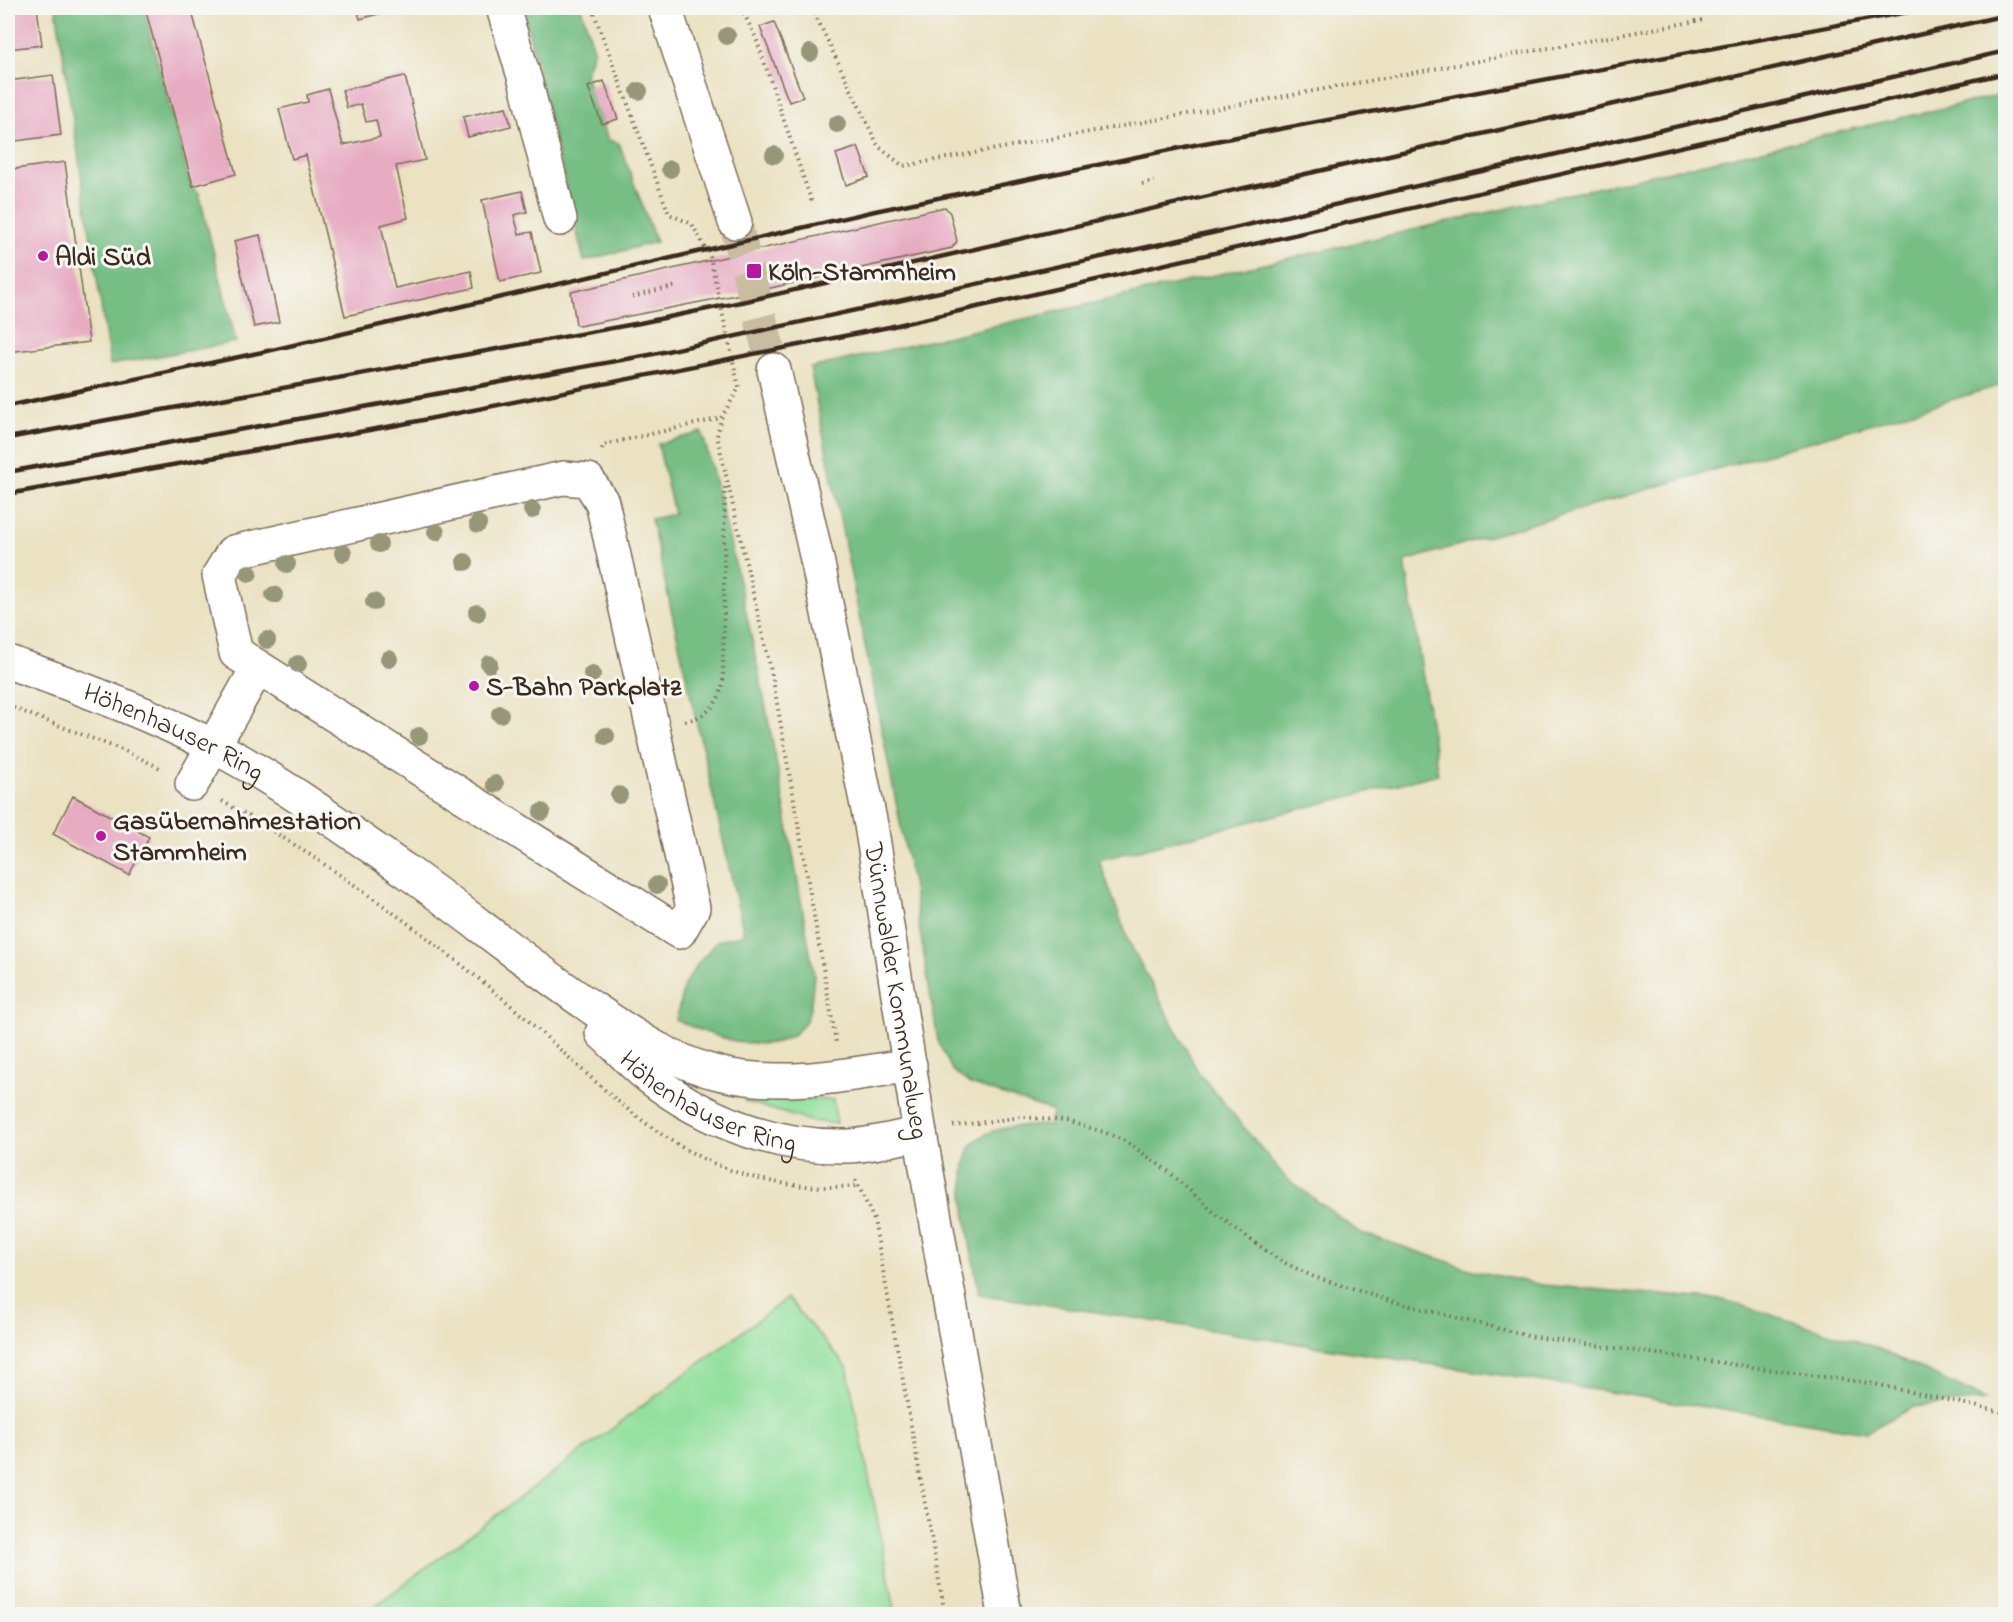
<svg xmlns="http://www.w3.org/2000/svg" width="2013" height="1622" font-family="'Indie Flower',sans-serif">
<style>
.green{fill:#93e09d;stroke:#67855e;stroke-width:1.5}
.forest{fill:#76be84;stroke:#587451;stroke-width:1.5}
.building{fill:#e7abc2}
.lines{fill:none;stroke-linecap:round;stroke-linejoin:round}
.major-tunnel{stroke:#c8bda1;stroke-width:33;stroke-dasharray:33 16;stroke-linecap:butt}
.minor-casing{stroke:#796a57;stroke-width:36}
.major-casing{stroke:#796a57;stroke-width:36}
.path{stroke:#796a57;stroke-width:4;stroke-dasharray:1.5 4.5;stroke-linecap:butt}
.minor{stroke:#fff;stroke-width:33}
.major{stroke:#fff;stroke-width:33}
.rail{stroke:#3b2a1e;stroke-width:4.5}
.tree{fill:#969679}
.poi-dot{fill:#b5179e;stroke:#f6f6f2;stroke-width:2}
.labels{text-anchor:middle;stroke-width:6;stroke-linejoin:round;paint-order:stroke}
.poi-label{font-size:27px;font-weight:bold;fill:#3b2a1e;stroke:#f6f6f2;text-anchor:start}
.street-label{font-size:27px;fill:#3b2a1e;stroke:#f6f6f2}
</style>
<rect width="100%" height="100%" fill="#f6f6f2"/>
<filter id="ink" filterUnits="userSpaceOnUse"><feTurbulence type="fractalNoise" baseFrequency=".0167" numOctaves="2"/><feDisplacementMap in="SourceGraphic" scale="12" xChannelSelector="R" yChannelSelector="G"/><feConvolveMatrix kernelMatrix="1 2 1 2 8 2 1 2 1" color-interpolation-filters="sRGB"/></filter>
<filter id="wash" filterUnits="userSpaceOnUse"><feTurbulence type="fractalNoise" baseFrequency=".008" numOctaves="4" result="noise"/><feDisplacementMap in="SourceGraphic" scale="24" xChannelSelector="R" yChannelSelector="G"/><feGaussianBlur stdDeviation="1.35" result="paint"/><feColorMatrix in="noise" values="0 0 0 0 0 0 0 0 0 0 0 0 0 0 0 0 0 1.4 0 .05"/><feComposite in="paint" operator="in"/></filter>
<g filter="url(#wash)">
<rect width="100%" height="100%" fill="#ebe2c2"/>
<!-- green -->
<path class="green" d="M746,1096l87,4 4,24 -27,-3 -60,-18 -6,-2z
M787,1298l60,69 49,247h-532z"/>
<!-- forest -->
<path class="forest" d="M56,8h87l48,179 8,7 37,148 -126,23z
M523,8h58l13,41 -9,27 23,64 11,3 37,99 -72,19z
M2005,94v290l-600,177 33,213 -339,86 29,80 71,133 86,104 74,55 117,39 66,14 182,15 151,47 112,53 -74,7 -47,25 -887,-138c-5,-34 -28,-122 -6,-150 16,-19 53,-19 75,-19l5,-14 -83,-27 -18,-14 -14,-29 -26,-158 -102,-515z
M702,432c49,179 81,361 112,544 -2,13 -2,35 -9,46 -27,42 -95,13 -129,-2l8,-35 13,-20 20,-24 27,-7 -93,-415 23,-5 -16,-70z"/>
<g id="blocks">
<!-- building -->
<path class="building" d="M8,8h29l5,37 -34,4z
M145,8h46l45,166 -43,12z
M357,8h43l-40,11z
M774,22l29,75 -14,5 -29,-75z
M53,75l8,60 -53,7v-61z
M405,76l20,84 -29,6 12,52 -27,7 14,63 76,-17 3,17 -129,28 -39,-161 -14,4 -13,-50 29,-7 -1,-7 21,-6 15,56 37,-8 -4,-17 -10,2 -5,-18 -14,4 -5,-18z
M604,81l14,38 -16,5 -14,-37z
M506,107l5,19 -43,11 -5,-20z
M858,147l11,30 -23,8 -10,-31z
M65,162l24,180 -81,10v-182z
M522,191l5,21 -13,3 5,19 13,-2 9,41 -41,9 -18,-82z
M945,207l5,6 7,28 -5,7 -186,41 -187,37 -3,-2 -5,-32z
M260,235l19,87 -25,5 -20,-86z
M73,796l76,41 -20,38 -76,-41z"/>
</g>
</g>
<g filter="url(#ink)">
<use href="#blocks" fill-opacity="0" stroke="#796a57" stroke-width="1.5"/>
<g class="lines">
<!-- major-tunnel -->
<path class="major-tunnel" d="M735,222l39,148"/>
<defs>
<g id="minor">
<path d="M503,8l23,75 34,136"/>
<path d="M563,478l25,2 14,22 91,406 -14,24 -443,-279 -17,-78 14,-23z"/>
<path id="s1" d="M8,662c69,24 138,50 203,83 70,36 134,84 198,128 61,44 119,91 182,134 40,27 82,56 131,67 62,14 127,1 188,-9"/>
<path d="M192,784l66,-117"/>
<path id="s2" d="M602,1033c16,14 30,31 47,44 56,44 127,71 199,69 24,-1 49,-8 72,-13"/>
</g>
<g id="major">
<path d="M665,8l70,214"/>
<path id="s3" d="M774,370l44,194 53,261 49,308 85,481"/>
</g>
</defs>
<!-- minor casing -->
<use href="#minor" class="minor-casing"/>
<!-- major casing -->
<use href="#major" class="major-casing"/>
<!-- path -->
<path class="path" d="M592,8l77,206 23,10 18,33 29,131 -18,30 -4,18 56,244 63,362
M741,8l15,30 56,165
M812,8l66,138 25,20 799,-146
M1142,184l12,-3
M632,297l45,-11
M602,449l1,-4 118,-27
M8,706l117,45 37,18
M685,721c23,-5 33,-16 38,-38l2,-201
M222,801c97,55 201,130 286,202 112,96 184,195 349,183
M953,1126l70,-9 43,4 38,11 23,10 41,29 49,44 62,45 35,17 77,24 137,35 347,48 131,29
M856,1180l18,40 71,394"/>
<!-- minor -->
<use href="#minor" class="minor"/>
<!-- major -->
<use href="#major" class="major"/>
<!-- rail -->
<path class="rail" d="M8,406l264,-56 603,-139 319,-66 735,-137
M8,438l632,-115 106,-22 1260,-286
M8,472l641,-117 563,-122 794,-182
M8,494l390,-69 491,-98 1117,-254"/>
</g>
<!-- trees -->
<g class="tree">
<circle cx="727" cy="36" r="9"/>
<circle cx="810" cy="53" r="9"/>
<circle cx="639" cy="91" r="9"/>
<circle cx="837" cy="124" r="9"/>
<circle cx="774" cy="155" r="9"/>
<circle cx="670" cy="169" r="9"/>
<circle cx="532" cy="510" r="9"/>
<circle cx="478" cy="524" r="9"/>
<circle cx="436" cy="532" r="9"/>
<circle cx="379" cy="544" r="9"/>
<circle cx="343" cy="553" r="9"/>
<circle cx="465" cy="562" r="9"/>
<circle cx="287" cy="564" r="9"/>
<circle cx="249" cy="573" r="9"/>
<circle cx="274" cy="595" r="9"/>
<circle cx="374" cy="602" r="9"/>
<circle cx="477" cy="613" r="9"/>
<circle cx="267" cy="640" r="9"/>
<circle cx="389" cy="659" r="9"/>
<circle cx="298" cy="664" r="9"/>
<circle cx="489" cy="664" r="9"/>
<circle cx="592" cy="674" r="9"/>
<circle cx="500" cy="714" r="9"/>
<circle cx="419" cy="736" r="9"/>
<circle cx="606" cy="736" r="9"/>
<circle cx="495" cy="784" r="9"/>
<circle cx="619" cy="795" r="9"/>
<circle cx="542" cy="812" r="9"/>
<circle cx="657" cy="885" r="9"/>
</g>
</g>
<!-- markers -->
<g class="poi-dot">
<circle cx="43" cy="256" r="6"/>
<rect x="746" y="263" width="16" height="16" rx="3"/>
<circle cx="474" cy="686" r="6"/>
<circle cx="101" cy="836" r="6"/>
</g>
<g class="labels">
<!-- poi labels -->
<g class="poi-label">
<text x="55" y="265">Aldi Süd</text>
<text x="768" y="280">Köln-Stammheim</text>
<text x="486" y="695">S-Bahn Parkplatz</text>
<text x="113" y="829">Gasübernahmestation<tspan x="113" dy="31">Stammheim</tspan></text>
</g>
<!-- street labels -->
<g class="street-label">
<text dy="9" stroke="none"><textPath href="#s1" startOffset="180">Höhenhauser Ring</textPath></text>
<text dy="9" stroke="none"><textPath href="#s3" startOffset="633">Dünnwalder Kommunalweg</textPath></text>
<text dy="9" stroke="none"><textPath href="#s2" startOffset="129">Höhenhauser Ring</textPath></text>
</g>
</g>
<!-- margin -->
<rect width="2013" height="1622" fill="none" stroke="#f6f6f2" stroke-width="30"/>
</svg>
